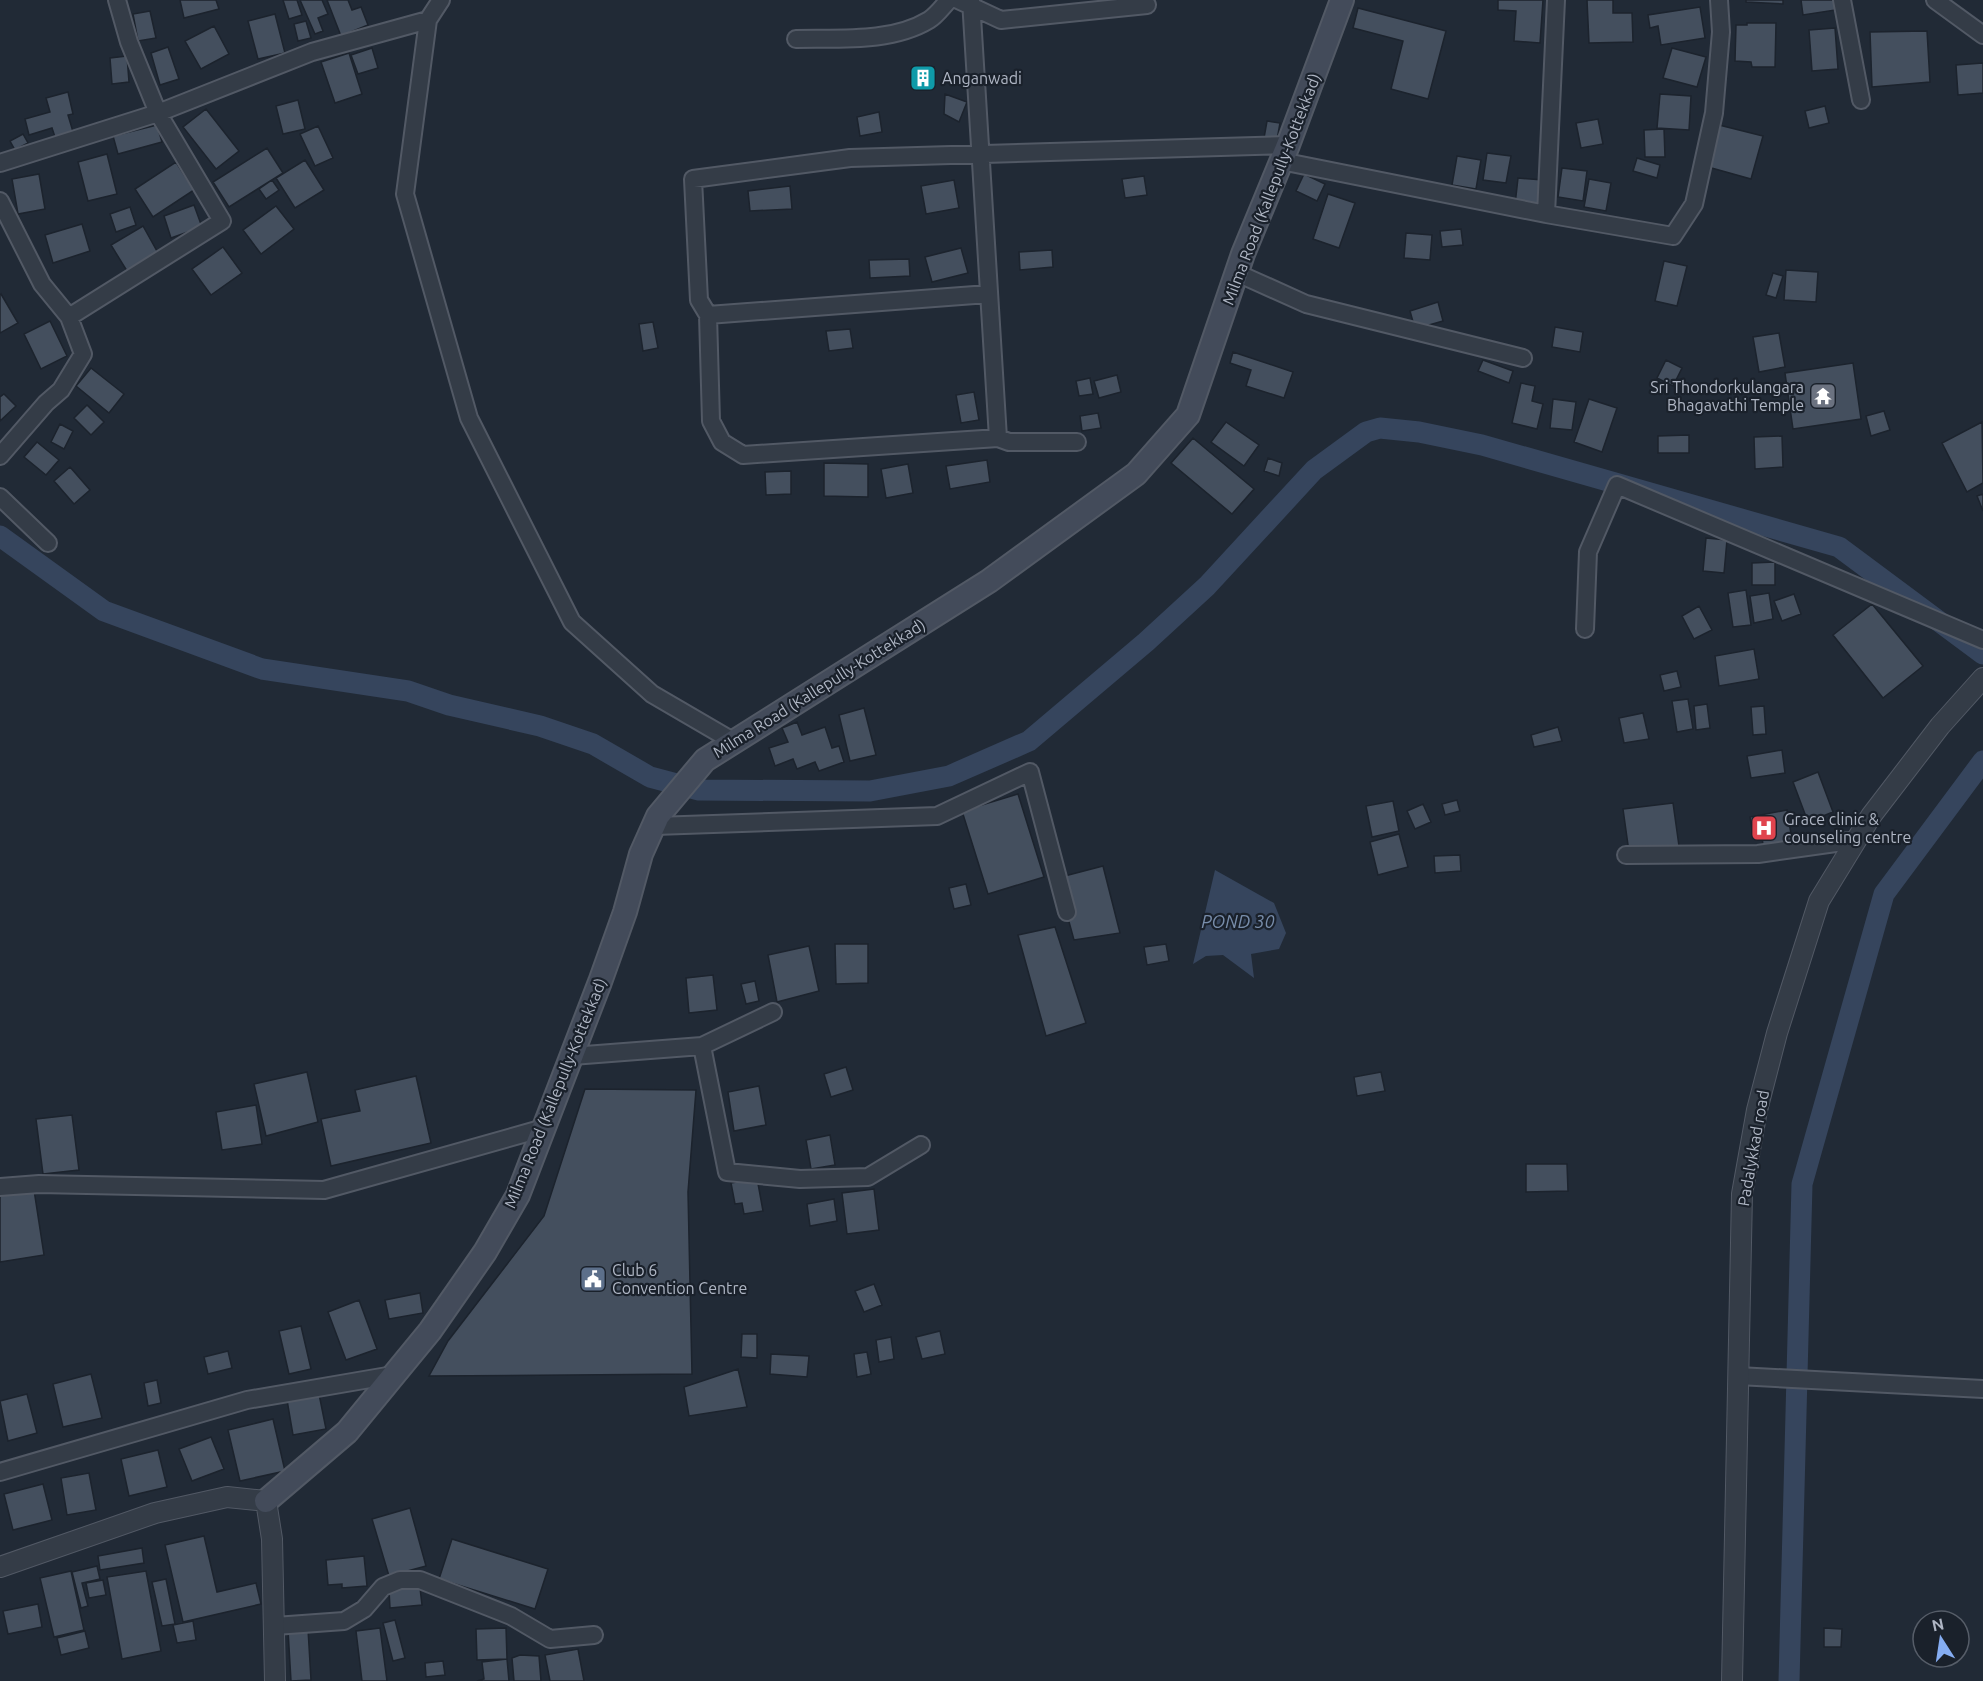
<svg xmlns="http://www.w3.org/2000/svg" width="1983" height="1681" font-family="Ubuntu,sans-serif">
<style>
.water{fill:#36455d}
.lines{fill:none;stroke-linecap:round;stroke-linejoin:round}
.canal{stroke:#36455d;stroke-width:21}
.building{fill:#444f5e;stroke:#1c232d;stroke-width:1.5}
.minor-casing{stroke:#525965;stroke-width:20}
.tertiary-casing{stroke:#525965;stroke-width:22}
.secondary-casing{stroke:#525965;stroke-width:26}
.minor{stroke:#343c47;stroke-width:16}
.tertiary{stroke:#343c47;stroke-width:20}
.secondary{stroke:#434b5a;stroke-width:22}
.labels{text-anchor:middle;stroke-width:4.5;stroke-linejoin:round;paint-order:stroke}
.poi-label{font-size:16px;fill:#afb6c4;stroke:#1a212b;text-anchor:start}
.street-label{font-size:16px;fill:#afb6c4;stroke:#1a212b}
.water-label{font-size:18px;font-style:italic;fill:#788daa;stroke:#1a212b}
</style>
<rect width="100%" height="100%" fill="#212a36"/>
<!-- water -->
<path class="water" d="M1215,870l59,33 12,30 -7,16 -28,5 3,24 -31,-23 -17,1 -13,8z"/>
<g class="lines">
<!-- canal -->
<path class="canal" d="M0,536l104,75 158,58 146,22 41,14 91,21 53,18 57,33 49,13 171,1 79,-15 80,-35 117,-99 61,-56 107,-116 52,-38 14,-4 39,4 63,13 357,102 144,107
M1789,1681l13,-497 82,-290 99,-133"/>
</g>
<!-- building -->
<path class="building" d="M180,0h36l3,9 -35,9z
M283,0h14l5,15 -13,4z
M300,0h22l6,14 -10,4 5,13 -8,3z
M327,0h21l4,10 9,-3 7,18 -27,11z
M1498,0h45l-3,43 -26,-2 2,-30 -18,-1z
M1587,0h26v13h19l1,29 -44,1z
M1746,0h37v4l-37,-2z
M1801,0h39l2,9 -39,6z
M1700,7l5,31 -44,7 -3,-19 -8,2 -2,-13z
M1358,8l88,23 -18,68 -37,-10 12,-48 -50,-13z
M150,11l6,27 -18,3 -5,-27z
M275,14l10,39 -27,6 -10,-38z
M306,21l5,17 -13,3 -4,-17z
M1747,23h29l-1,44h-23l-1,-5 -16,-1 1,-36h11z
M214,26l15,28 -28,15 -16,-28z
M1835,28l3,41 -26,2 -3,-41z
M1927,31l3,51 -58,5 -2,-55z
M168,47l11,32 -19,6 -9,-32z
M372,48l6,20 -20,6 -7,-19z
M1672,48l34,9 -9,30 -34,-9z
M349,53l13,41 -27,9 -14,-41z
M127,56l2,26 -17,2 -2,-26z
M1983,63v30l-25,2 -2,-30z
M934,67l-2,17 -18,2 -2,-15z
M68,92l5,22 -5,1 6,20 -18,5 -4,-12 -23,7 -4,-16 25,-7 -4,-14z
M945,94l22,8 -8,20 -15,-8z
M1660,94l31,2 -2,34 -32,-2z
M298,100l7,29 -22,5 -7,-28z
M1825,106l4,17 -20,5 -4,-17z
M206,109l33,42 -23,18 -33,-42z
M879,112l3,20 -22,4 -3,-19z
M1598,119l5,25 -22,4 -5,-25z
M1267,121l13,2 -3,17 -13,-2z
M157,125l5,17 -44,12 -5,-18z
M1719,125l44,11 -12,43 -43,-12z
M318,126l15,32 -18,8 -15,-32z
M1664,129l1,28h-20l-1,-27z
M23,134l5,9 -13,7 -5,-9z
M267,148l16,25 -54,34 -16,-25z
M1487,153l24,3 -5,27 -23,-3z
M107,154l10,40 -29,7 -10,-39z
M1457,156l24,4 -5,29 -24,-4z
M1637,158l23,7 -3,13 -24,-7z
M305,160l19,30 -29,18 -19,-30z
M176,162l18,28 -41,27 -18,-28z
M1562,168l25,3 -4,30 -25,-4z
M39,174l6,35 -27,5 -6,-35z
M1304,174l21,10 -8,17 -21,-10z
M1144,176l3,19 -22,3 -3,-19z
M1518,178l25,2 -3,27 -25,-2z
M1589,179l22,4 -5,28 -22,-4z
M272,180l7,10 -13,9 -7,-10z
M954,180l5,28 -33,6 -5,-28z
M790,186l2,23 -42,2 -2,-20z
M1328,194l27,9 -16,45 -26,-9z
M194,205l8,22 -31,11 -7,-22z
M276,206l18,23 -33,25 -18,-24z
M130,207l6,18 -20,7 -6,-18z
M82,224l8,27 -37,12 -8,-28z
M143,226l15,27 -31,18 -16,-26z
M1461,229l2,16 -21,2 -2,-16z
M1406,233l26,2 -2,25 -26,-2z
M223,247l19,26 -31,22 -19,-26z
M961,248l7,25 -36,9 -7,-25z
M1052,250l1,17 -33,3 -1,-18z
M909,259l1,17 -40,2 -1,-18z
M1664,261l23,5 -10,40 -22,-5z
M1786,270l32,2 -2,30 -32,-2z
M1773,273l10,3 -7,22 -10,-3z
M1,294l17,29 -18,10v-38z
M1438,302l5,19 -28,8 -5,-18z
M50,321l17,35 -26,13 -17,-35z
M653,322l5,26 -15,3 -4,-27z
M1555,327l28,5 -3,20 -28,-5z
M850,329l3,19 -24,3 -3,-20z
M1779,333l6,34 -26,5 -6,-35z
M1233,352l60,20 -9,26 -38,-12 5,-16 -21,-7z
M1483,360l30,11 -4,12 -31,-12z
M1666,360l16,8 -9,18 -16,-8z
M1853,363l8,56 -68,10 -8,-56z
M91,368l33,26 -15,19 -33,-27z
M1117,375l4,17 -22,6 -5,-17z
M1090,378l3,16 -14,2 -3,-15z
M1521,383l14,3 -3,15 11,3 -6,25 -25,-6z
M974,392l5,28 -18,3 -5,-28z
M4,394l12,12 -16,15v-24z
M1553,399l23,3 -4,28 -22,-2z
M1589,399l28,9 -15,44 -28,-10z
M87,405l17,17 -13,13 -17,-17z
M1884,411l6,19 -19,6 -5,-20z
M1098,413l3,15 -19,3 -2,-15z
M1226,422l33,23 -15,21 -33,-24z
M1982,422l1,61 -16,9 -25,-49z
M60,424l13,7 -9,18 -13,-7z
M1689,435v18h-31v-17z
M1782,436l1,31 -28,2 -1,-32z
M1193,438l61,51 -22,25 -61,-51z
M37,442l22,18 -13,15 -22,-18z
M1268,458l14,5 -3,13 -15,-5z
M987,460l3,22 -40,7 -4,-23z
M824,463l44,1v33l-44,-1z
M908,464l5,29 -27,5 -5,-29z
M70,467l20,23 -16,14 -20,-23z
M791,471v23l-25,1 -1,-23z
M1983,494v17l-6,-15z
M1706,538l21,2 -3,33 -21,-2z
M1775,562v23h-23v-22z
M1746,590l5,35 -18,2 -5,-34z
M1769,593l4,26 -19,4 -4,-27z
M1794,594l7,20 -19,7 -8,-20z
M1872,604l51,62 -40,32 -50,-63z
M1699,606l13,24 -18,9 -12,-23z
M1754,649l5,30 -40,7 -4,-30z
M1677,671l4,16 -17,4 -4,-16z
M1688,699l5,30 -16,3 -5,-31z
M1707,704l3,24 -14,2 -2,-24z
M1764,706l2,28 -13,1 -2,-28z
M864,708l12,47 -26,6 -11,-46z
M1643,713l6,26 -25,4 -5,-25z
M797,722l5,13 23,-8 7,21 7,-2 5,16 -25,9 -4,-9 -18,7 -4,-10 -18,7 -6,-18 19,-6 -6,-14z
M1558,727l4,14 -28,6 -3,-12z
M1782,750l3,23 -34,5 -4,-22z
M1818,772l15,40 -25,10 -15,-40z
M1018,794l26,83 -56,17 -26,-83z
M1457,800l3,11 -15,4 -3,-11z
M1393,801l6,30 -27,6 -6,-31z
M1673,803l6,43 -50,6 -6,-43z
M1423,804l8,18 -16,7 -8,-18z
M1787,810l5,30 -29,6 -1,-11 -9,1 -3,-19z
M1399,834l9,33 -30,8 -8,-33z
M1460,855l1,16 -26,2 -1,-17z
M1103,866l17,67 -46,7 -17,-62z
M966,884l5,21 -17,4 -5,-21z
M1055,927l31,96 -40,13 -28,-101z
M835,944h33v39l-32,1z
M1166,944l3,17 -22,4 -3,-18z
M809,946l10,45 -42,11 -9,-47z
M713,975l4,35 -28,3 -3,-35z
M755,981l4,20 -13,3 -5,-20z
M846,1067l7,23 -22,7 -7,-23z
M307,1072l11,50 -52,14 -12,-52z
M1381,1072l4,19 -28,5 -3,-19z
M416,1076l15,67 -100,23 -10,-47 39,-8 -5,-21z
M759,1086l7,39 -32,6 -6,-39z
M585,1089l111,1 -8,102 4,182 -263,2 19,-35 96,-125z
M256,1105l6,39 -40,6 -6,-38z
M72,1115l7,55 -36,4 -7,-55z
M830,1135l5,30 -24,4 -5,-29z
M1526,1164h41l1,27 -42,1z
M757,1178l6,33 -19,3 -2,-11 -7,1 -4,-21z
M874,1189l5,41 -32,4 -5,-41z
M34,1190l10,65 -44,7v-67z
M834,1199l3,22 -27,5 -3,-22z
M874,1284l8,21 -18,7 -9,-21z
M420,1293l3,20 -34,6 -4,-19z
M359,1300l18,49 -31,11 -18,-48z
M301,1326l10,43 -22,5 -10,-43z
M940,1331l5,23 -23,5 -6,-22z
M742,1334h15v24l-16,-1z
M891,1337l3,22 -15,3 -3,-22z
M228,1351l4,17 -24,6 -4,-17z
M867,1352l4,22 -14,3 -3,-23z
M771,1354l38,2 -2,21 -37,-3z
M738,1369l9,38 -58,9 -5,-29z
M91,1374l11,44 -39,9 -10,-43z
M157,1380l4,23 -13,3 -4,-23z
M27,1394l10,39 -29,8 -8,-40z
M319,1394l7,35 -33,6 -6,-35z
M273,1419l12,52 -45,10 -12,-51z
M211,1437l13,32 -32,12 -13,-32z
M158,1450l9,37 -38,9 -8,-37z
M89,1473l7,37 -29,5 -6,-37z
M43,1484l9,36 -39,10 -9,-36z
M410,1508l16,58 -37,10 -17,-57z
M204,1536l13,56 39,-9 5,21 -78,18 -18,-77z
M452,1539l96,30 -13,40 -96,-30z
M142,1548l2,15 -44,7 -2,-14z
M364,1556l3,30 -25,2v-4l-14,1 -2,-25z
M97,1566l3,13 -18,4 6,23 -7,2 -9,-36z
M71,1571l13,59 -30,7 -14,-59z
M146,1571l15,80 -39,8 -15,-82z
M166,1579l9,45 -13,2 -10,-44z
M103,1580l3,15 -17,3 -3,-15z
M420,1588l2,17 -32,3 -1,-18z
M38,1604l4,23 -34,7 -5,-23z
M395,1620l10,38 -12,3 -10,-38z
M193,1621l3,19 -19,3 -4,-18z
M380,1628l7,53h-25l-6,-50z
M506,1628l1,31 -30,1 -1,-31z
M1824,1628l18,1 -1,18h-17z
M308,1629l3,51 -20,1 -3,-51z
M85,1631l4,17 -28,7 -4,-17z
M578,1649l6,32h-34l-5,-26z
M520,1655l19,1 2,25h-27l-2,-23z
M507,1659l2,22h-32l7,-2 -2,-17z
M443,1661l2,14 -19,2 -1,-14z"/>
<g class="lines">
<defs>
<path id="minor" d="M441,0l-13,20 -23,174 64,224 103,204 80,72 84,49
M958,0l43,20 146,-15
M971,0l27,438
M1842,0l19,100
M1935,0l48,35
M796,39c43,-1 95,4 133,-19 8,-5 14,-14 20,-20
M1281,161l265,53 127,22 21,-32 20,-91 7,-81 -2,-32
M0,163l158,-50 154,-61 116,-32
M0,201l42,83 27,33 14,37 -22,36 -15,13 -46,53
M1546,214l10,-214
M1237,273l69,31 217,54
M708,315l280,-21
M69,317l153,-96 -64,-108 -29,-71 -12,-42
M1077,442h-68l-11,-4 -255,17 -21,-13 -11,-21 -3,-106 -9,-15 -6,-121 157,-21 438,-13
M0,497l48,46
M1585,629l3,-77 29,-67 366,155
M655,826l282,-10 93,-44 37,140
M1626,855l132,-1 99,-14
M702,1046l25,126 73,7 68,-2 53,-32
M572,1056l130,-10 71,-34
M0,1187l39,-3 285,6 220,-62
M1738,1376l245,13
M0,1472l247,-72 146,-25
M275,1626l69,-5 20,-12 19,-22 17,-7h20l91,36 39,23 44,-4"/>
<path id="tertiary" d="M0,1567l155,-54 72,-16 39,4 6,38 3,142
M1732,1681l10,-487 15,-84 20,-77 42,-132 52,-85 69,-90 43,-48"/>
<path id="secondary" d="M266,1501l81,-69 83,-101 55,-79 33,-57 82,-213 25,-70 16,-58 17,-38 47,-56 284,-179 147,-107 52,-59 55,-161 45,-109 54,-145"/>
</defs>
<!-- minor casing -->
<use href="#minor" class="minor-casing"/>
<!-- tertiary casing -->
<use href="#tertiary" class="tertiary-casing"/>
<!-- secondary casing -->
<use href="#secondary" class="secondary-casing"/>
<!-- minor -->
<use href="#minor" class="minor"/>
<!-- tertiary -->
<use href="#tertiary" class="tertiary"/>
<!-- secondary -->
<use href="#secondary" class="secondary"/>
</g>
<!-- icons -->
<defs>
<symbol id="building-square" viewBox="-11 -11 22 22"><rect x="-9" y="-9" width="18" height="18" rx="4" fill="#0f9aa8" stroke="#1a212b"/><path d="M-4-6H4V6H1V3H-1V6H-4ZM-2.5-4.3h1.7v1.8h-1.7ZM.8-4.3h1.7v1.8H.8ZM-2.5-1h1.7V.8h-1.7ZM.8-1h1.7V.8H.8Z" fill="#fff"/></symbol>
<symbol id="temple-square" viewBox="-11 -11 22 22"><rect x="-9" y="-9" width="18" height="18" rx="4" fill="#6b7280" stroke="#1a212b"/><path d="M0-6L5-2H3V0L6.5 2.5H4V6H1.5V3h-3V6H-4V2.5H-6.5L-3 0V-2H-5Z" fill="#fff"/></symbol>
<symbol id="hospital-square" viewBox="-11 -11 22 22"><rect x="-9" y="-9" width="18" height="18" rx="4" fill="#e0444e" stroke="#1a212b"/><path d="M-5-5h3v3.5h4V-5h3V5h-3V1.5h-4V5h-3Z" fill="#fff"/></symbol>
<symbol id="civic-square" viewBox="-11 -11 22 22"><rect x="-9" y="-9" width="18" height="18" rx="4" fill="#5c6f8a" stroke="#1a212b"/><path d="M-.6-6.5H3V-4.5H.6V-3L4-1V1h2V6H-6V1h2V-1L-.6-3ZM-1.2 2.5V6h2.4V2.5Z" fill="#fff"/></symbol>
</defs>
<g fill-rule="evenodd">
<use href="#building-square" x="908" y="63" width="30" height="30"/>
<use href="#temple-square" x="1808" y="381" width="30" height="30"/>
<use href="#hospital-square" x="1749" y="813" width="30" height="30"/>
<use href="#civic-square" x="578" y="1264" width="30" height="30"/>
</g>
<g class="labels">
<!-- poi labels -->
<g class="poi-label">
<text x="942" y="84">Anganwadi</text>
<text x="1804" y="393" text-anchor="end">Sri Thondorkulangara<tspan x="1804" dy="18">Bhagavathi Temple</tspan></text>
<text x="1784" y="825">Grace clinic &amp;<tspan x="1784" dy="18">counseling centre</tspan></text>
<text x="612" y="1276">Club 6<tspan x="612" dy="18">Convention Centre</tspan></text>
</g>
<!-- street labels -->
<g class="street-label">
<text transform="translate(1271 189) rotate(-69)" y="6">Milma Road (Kallepully-Kottekkad)</text>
<text transform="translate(819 688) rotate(-32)" y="6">Milma Road (Kallepully-Kottekkad)</text>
<text transform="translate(555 1093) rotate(-68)" y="6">Milma Road (Kallepully-Kottekkad)</text>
<text transform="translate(1753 1148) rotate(-80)" y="6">Padalykkad road</text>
</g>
<!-- water labels -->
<g class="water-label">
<text x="1238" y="928">POND 30</text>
</g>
</g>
<!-- north arrow -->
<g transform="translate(1941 1639) rotate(348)"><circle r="28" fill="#1a212b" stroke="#565d68" stroke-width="1.5"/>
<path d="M0-4.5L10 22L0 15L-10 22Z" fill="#85adf2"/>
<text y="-9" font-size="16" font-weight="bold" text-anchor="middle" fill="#afb6c4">N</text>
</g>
</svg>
